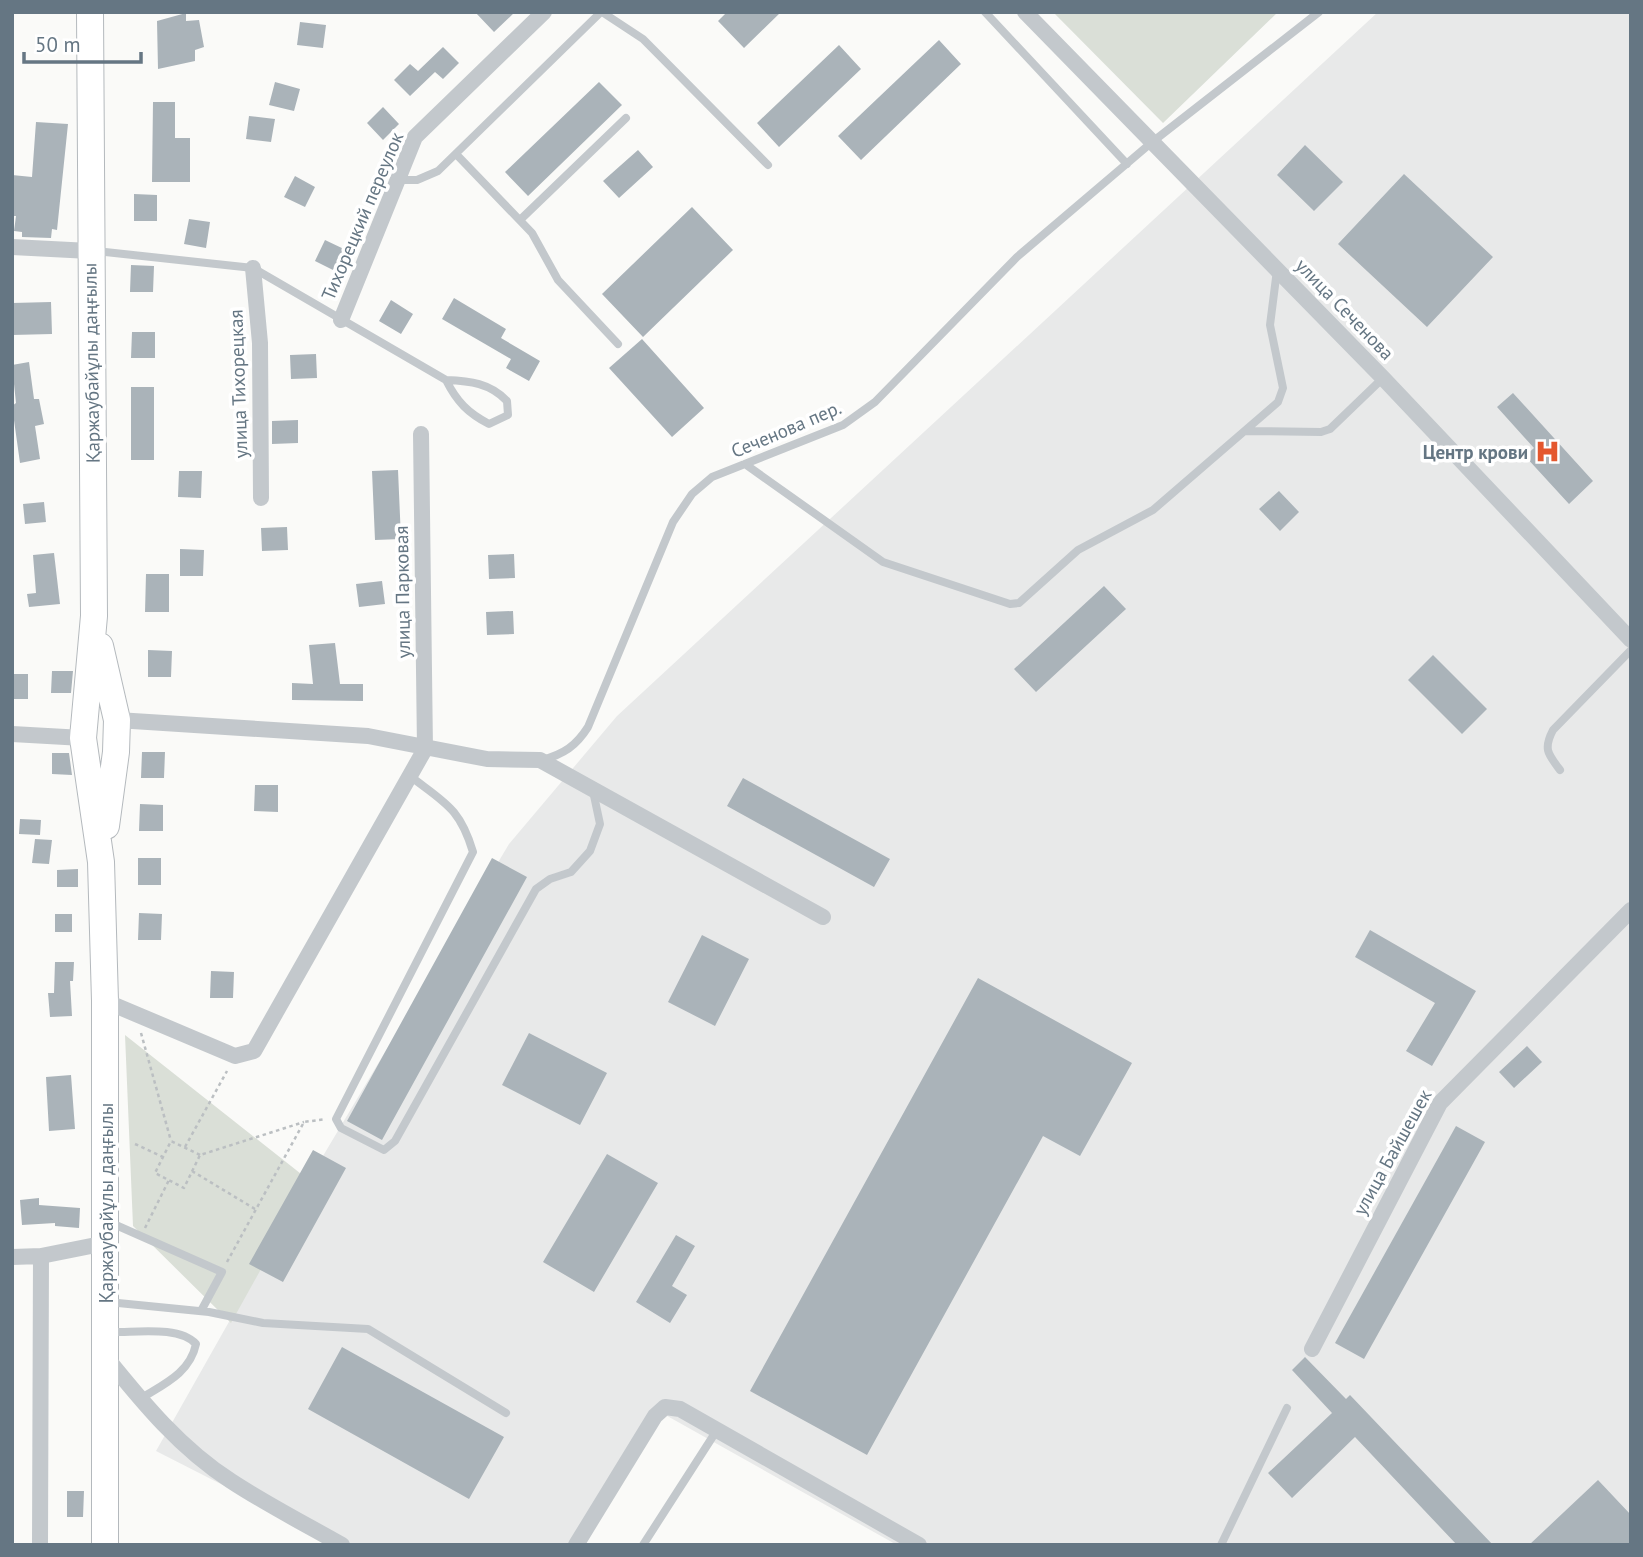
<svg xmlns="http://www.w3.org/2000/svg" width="1643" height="1557" font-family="'PT Sans',sans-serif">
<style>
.built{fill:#e8e9e9}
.green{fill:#dadfd7}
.building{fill:#aab3b9}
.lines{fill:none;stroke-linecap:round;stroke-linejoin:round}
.trunk-casing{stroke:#b4b9bd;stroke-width:28}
.path{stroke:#bbbfc2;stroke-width:2.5;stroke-dasharray:3.5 3.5;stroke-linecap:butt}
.service{stroke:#c3c8cc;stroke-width:8}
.minor{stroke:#c3c8cc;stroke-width:16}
.trunk{stroke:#fff;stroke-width:26}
.labels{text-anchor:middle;stroke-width:7;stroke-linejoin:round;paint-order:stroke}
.street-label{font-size:19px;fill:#657683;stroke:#fff}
.poi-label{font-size:19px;font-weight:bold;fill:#657683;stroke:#fff;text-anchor:end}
</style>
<rect width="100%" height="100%" fill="#fafaf8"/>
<!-- built -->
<path class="built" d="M1378,12h253v1533h-734l-244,-137 -80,137h-233l-184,-94 161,-285 192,-322 108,-128z"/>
<!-- green -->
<path class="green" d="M1053,12h225l-115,111z
M125,1035l185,146 -79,142 -98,-97z"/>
<!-- building -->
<path class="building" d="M475,12h40l-21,20z
M727,12h54l-37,36 -26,-27z
M186,13v8l13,-1 5,27 -9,3v11l-37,8 -1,-48z
M300,22l26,3 -3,23 -26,-3z
M939,40l22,24 -100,96 -23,-24z
M839,45l22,24 -82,78 -22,-24z
M443,47l16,16 -16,16 -8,-7 -25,24 -16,-16 16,-16 8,7z
M275,82l25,7 -6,22 -25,-6z
M599,82l23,23 -94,91 -23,-24z
M153,102h22v36h15v44h-38z
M383,107l16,17 -16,16 -16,-17z
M249,116l26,3 -4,23 -25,-3z
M36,122l32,2 -11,106 -5,-1 -1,9 -29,-1v-5l-8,-1 2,-15h-4v-41l20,2z
M1305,145l38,37 -29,29 -37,-36z
M638,150l15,17 -34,31 -16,-17z
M1404,174l89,83 -66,70 -89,-83z
M295,176l20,11 -10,20 -21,-10z
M134,194l23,1v26h-23z
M692,207l41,43 -90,87 -41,-43z
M189,219l21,3 -4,26 -22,-4z
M325,240l21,10 -11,21 -20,-10z
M131,265l23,1 -1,26h-23z
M454,298l52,31 -5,9 39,23 -11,20 -23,-13 5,-9 -69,-40z
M391,300l22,14 -12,20 -22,-13z
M51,302l1,32 -40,1v-32z
M132,332h23v26h-24z
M642,339l62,69 -32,29 -63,-69z
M316,354l1,24 -26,1 -1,-24z
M29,362l5,37h5l5,25 -9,2 5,33 -20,4 -8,-57 4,-3 -4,-38z
M131,387h23v73h-23z
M1513,393l80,88 -24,23 -44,-48 9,-8 -37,-41z
M298,420v23l-26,1v-23z
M398,470l3,69 -26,1 -3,-69z
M179,471h23l-1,27 -23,-1z
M1279,491l20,21 -19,19 -21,-22z
M44,502l2,20 -21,2 -2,-20z
M287,527l1,23 -26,1 -1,-23z
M180,549l24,1 -1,26h-23z
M54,553l6,51 -31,3 -2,-13 9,-1 -3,-38z
M514,554l1,24 -26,1 -1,-24z
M146,574h23v38h-24z
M382,581l3,23 -26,3 -3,-23z
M1104,586l22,23 -90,83 -22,-23z
M513,611l1,23 -27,1 -1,-23z
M335,643l5,41h23v17l-71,-1v-17l21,1 -4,-39z
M148,650l24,1 -1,26h-23z
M1433,655l54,54 -25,25 -54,-54z
M52,671h21l-2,22h-20z
M12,674h16v25h-16z
M142,752h23l-1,26h-23z
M52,753h17l3,22 -20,-1z
M743,778l147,81 -16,28 -147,-81z
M255,785h23v27l-24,-1z
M140,804l23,1v26h-24z
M20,819l21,1 -1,15 -21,-1z
M35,839l17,1 -3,24 -17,-1z
M138,858h23v27h-23z
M492,858l35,19 -145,263 -35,-19z
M78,869v18h-21v-17z
M139,913l23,1 -1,26h-23z
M55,914h17v18h-17z
M1370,930l106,61 -44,75 -26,-15 29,-48 -80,-46z
M702,935l47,24 -34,67 -47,-24z
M55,962h19l-1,19h-3l2,35 -22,1 -2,-24h6z
M211,971l23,1 -1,26h-23z
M978,978l154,85 -52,93 -37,-20 -176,319 -117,-64z
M529,1033l78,40 -27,52 -78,-40z
M1527,1046l15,16 -28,26 -15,-16z
M71,1075l4,54 -26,2 -3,-54z
M1456,1126l29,16 -121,217 -29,-16z
M313,1150l33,18 -63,114 -34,-18z
M607,1154l51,29 -64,109 -51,-30z
M39,1198v7l41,3 -1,20 -24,-2v-3l-33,2 -2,-25z
M676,1235l19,11 -23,40 15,9 -17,28 -34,-21z
M342,1347l162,90 -35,62 -161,-90z
M1305,1357l41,42 4,-4 143,150h-36l-102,-108 -63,61 -24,-25 64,-60 -40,-43z
M1598,1480l33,35v30h-102z
M67,1491h17l-1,26h-16z"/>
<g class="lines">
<defs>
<path id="trunk" d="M90,12l4,604 -11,122 18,124 4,139v544
M100,646l17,74 -1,32 -10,74"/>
</defs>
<!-- trunk casing -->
<use href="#trunk" class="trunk-casing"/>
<!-- path -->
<path class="path" d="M141,1033l30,108
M135,1144l28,13
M185,1147l42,-76
M200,1155l-29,-14 -16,32 29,15 16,-33 104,-33
M192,1171l63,38
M145,1228l24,-48
M227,1262l77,-140 22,-3"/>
<!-- service -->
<path class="service" d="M602,12l41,27 125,126
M985,12l142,152
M456,154l76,79 26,47 60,64
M398,180h19l21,-9 163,-159
M520,220l106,-102
M96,251l157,17 193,112c11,22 22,33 43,44l19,-9 -1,-14c-17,-18 -37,-20 -61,-21
M1245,431l76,1 9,-3 53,-51
M745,464l138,98 127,42 9,-1 59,-53 75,-40 125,-108 5,-14 -13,-63 7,-55
M542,760c22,-6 34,-14 46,-33l85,-205 19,-28 20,-17 131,-52 32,-23 142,-145 134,-114 168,-131
M1560,770c-12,-16 -17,-21 -7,-40l78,-80
M410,776c35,27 50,32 63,76l-137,267 5,9 43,22 11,-9 141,-252 14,-10 21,-7 19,-21 10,-27 -7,-33
M109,1222l113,50 -21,39
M108,1302l101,10 54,11 105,6 138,84
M109,1332c24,1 70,-7 87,12 -6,29 -32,40 -56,55
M643,1545l74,-115
M1221,1545l66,-137"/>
<!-- minor -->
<path class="minor" d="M1025,12l358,366 248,262
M12,247l78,4
M253,268l7,75 1,155
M341,320l74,-183 129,-125
M117,720l251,16 119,23 53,1 283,157
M12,734l71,4
M105,1001l130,55 19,-5 171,-302 -4,-315
M12,1257l29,-1 65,-13
M1312,1349l128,-246 191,-193
M106,1357c37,46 75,92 125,124 35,23 74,43 111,64
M40,1545l1,-289
M576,1545l79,-129 10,-9 15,2 239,136"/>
<!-- trunk -->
<use href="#trunk" class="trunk"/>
</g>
<!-- icons -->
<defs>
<symbol id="hospital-bare" viewBox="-9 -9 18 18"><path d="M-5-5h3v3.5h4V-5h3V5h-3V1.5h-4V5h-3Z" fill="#e4572e" stroke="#fff" stroke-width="2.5" paint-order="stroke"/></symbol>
</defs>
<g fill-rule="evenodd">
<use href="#hospital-bare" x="1530" y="434" width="35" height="35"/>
</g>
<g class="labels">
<!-- street labels -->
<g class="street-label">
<text transform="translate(362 216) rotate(-67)" y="7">Тихорецкий переулок</text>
<text transform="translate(1345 309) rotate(46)" y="7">улица Сеченова</text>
<text transform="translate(91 363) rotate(-91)" y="7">Қаржаубайұлы даңғылы</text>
<text transform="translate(238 384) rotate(-92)" y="7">улица Тихорецкая</text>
<text transform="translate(786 429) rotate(-23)" y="7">Сеченова пер.</text>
<text transform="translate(402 592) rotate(-91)" y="7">улица Парковая</text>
<text transform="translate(1392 1152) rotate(-61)" y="7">улица Байшешек</text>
<text transform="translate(106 1203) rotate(-90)" y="7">Қаржаубайұлы даңғылы</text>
</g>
<!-- poi labels -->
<g class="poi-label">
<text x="1528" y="459">Центр крови</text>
</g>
</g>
<!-- border -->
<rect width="1643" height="1557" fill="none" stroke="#657683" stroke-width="28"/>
<!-- scale -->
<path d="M24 52v10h117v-10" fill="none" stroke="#657683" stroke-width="3.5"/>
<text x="35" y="52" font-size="21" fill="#657683" stroke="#ffffff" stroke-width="5" paint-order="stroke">50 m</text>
</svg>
